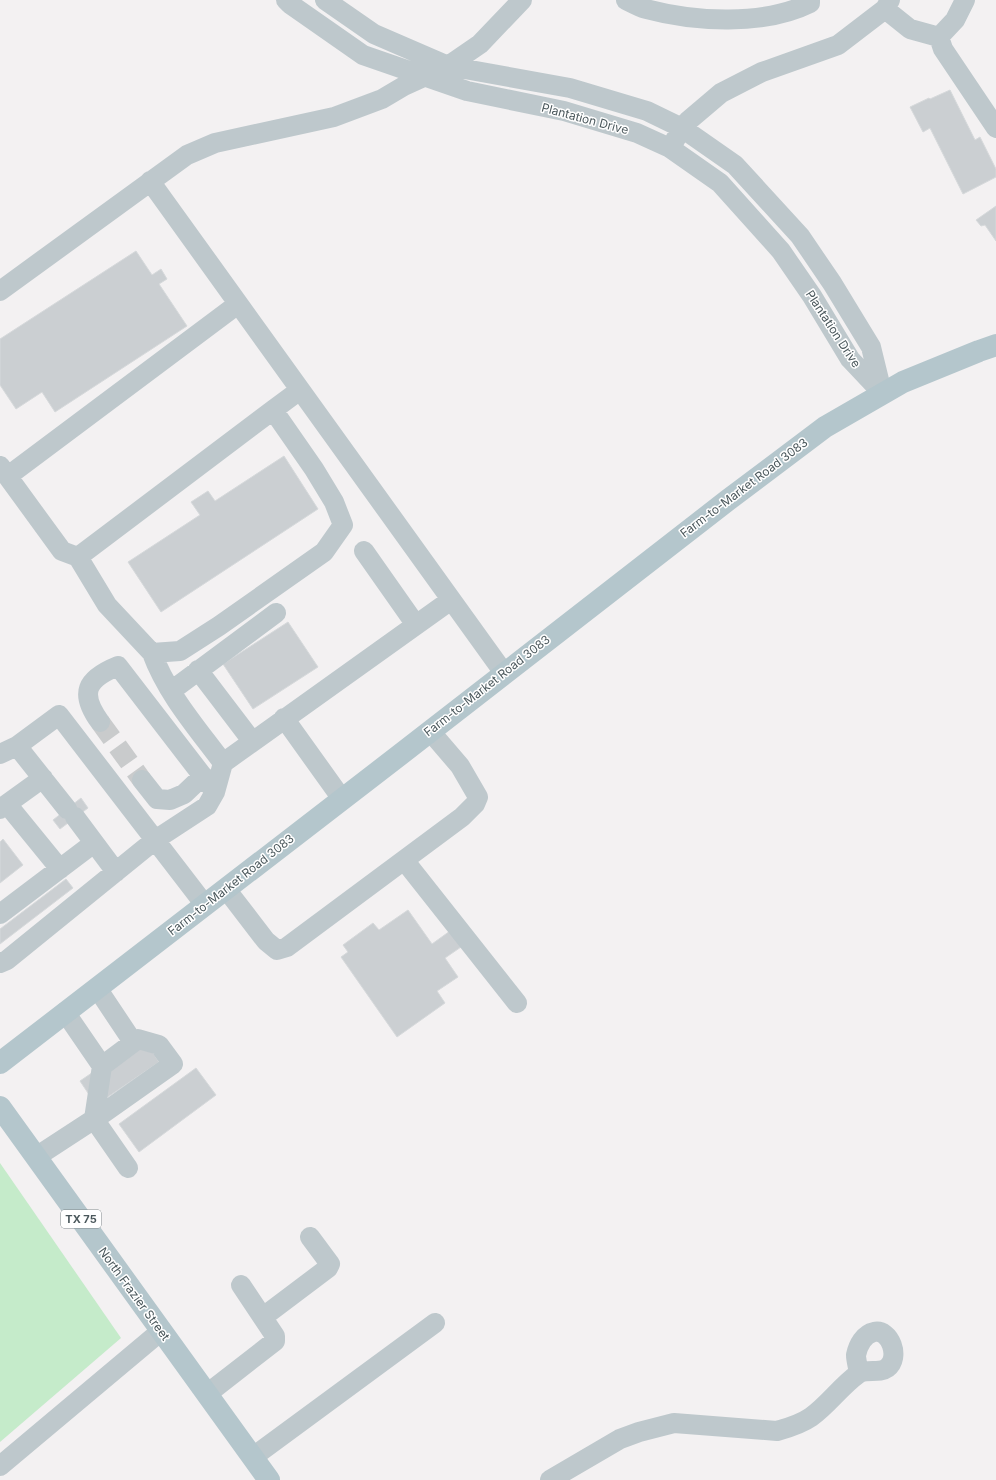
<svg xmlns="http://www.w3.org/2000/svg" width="996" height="1480" font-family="Inter,sans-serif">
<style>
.green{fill:#c5ebca}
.building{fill:#cbcfd2;stroke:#d6d9db}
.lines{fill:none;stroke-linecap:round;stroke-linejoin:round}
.minor-tunnel{stroke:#c9cbcc;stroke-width:20;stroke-dasharray:20 10;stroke-linecap:butt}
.minor{stroke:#bec8cc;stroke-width:20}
.major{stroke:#b4c6cc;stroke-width:22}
.labels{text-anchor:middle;stroke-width:3;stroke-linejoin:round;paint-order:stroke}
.shield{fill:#fff;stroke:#818a8d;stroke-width:1}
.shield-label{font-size:11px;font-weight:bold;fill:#4b585c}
.street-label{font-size:12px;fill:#4b585c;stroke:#fff}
</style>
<rect width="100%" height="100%" fill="#f3f1f2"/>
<!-- green -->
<path class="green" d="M0,1163l121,175 -121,104z"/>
<!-- building -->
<path class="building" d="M950,90l25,50 5,-3 16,32v8l-33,17 -33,-66 -7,4 -13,-25 19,-9 1,1z
M996,206v35l-11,-16 -4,1 -5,-6z
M136,251l16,24 9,-6 6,10 -8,5 28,42 -132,86 -13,-20 -26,17 -16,-24v-46z
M284,456l34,53 -157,103 -33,-50 72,-47 -9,-13 17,-11 7,10z
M288,622l30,45 -65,42 -30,-45z
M81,798l7,10 -28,21 -7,-9z
M3,839l20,26 -23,18v-41z
M66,879l7,9 -73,56v-15z
M408,910l24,34 18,-13 11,16 -16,11 13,19 -21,14 8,12 -48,34 -56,-80 7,-5 -5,-7 30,-22 6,7z
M143,1038l16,24 -63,43 -16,-24z
M196,1068l20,27 -77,57 -20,-28z"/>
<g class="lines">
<!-- minor-tunnel -->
<path class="minor-tunnel" d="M100,722l42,58"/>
<!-- minor -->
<path class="minor" d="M286,0l4,4 73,51 104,36 97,20 73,22 33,15 50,35 61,68 31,45 38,63 33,35
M325,0l49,34 74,32 122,22 77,23 35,17 53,37 65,71 32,47 39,64 11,45
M626,0c6,3 13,7 20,9 48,13 118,17 164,-6v-3
M885,9l25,20 29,8 4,12 53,79
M939,37l16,-17 10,-20
M675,140l7,-12 6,-7 33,-28 41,-21 76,-27 47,-36 5,-9
M150,181l354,492
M0,291l187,-136 28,-12 119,-26 48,-18 22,-13 44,-20 32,-22 42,-44
M273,410l41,59 20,33 9,23 -19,27 -105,74 -39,25 -28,2 -45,-48 -29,-48 195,-147 27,-20
M0,466l62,85 16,6
M8,476l230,-172
M364,551l52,74
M152,653c15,41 45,75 71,110l228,-163
M198,670l54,71
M171,691l105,-78
M284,718l58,81
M100,722c-21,-29 -14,-43 18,-56l97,126
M17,746l50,63
M0,754l17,-8 42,-31 146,190
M142,780l15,19 13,1 14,-6 19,-18
M7,804l53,65
M0,809l43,-31
M75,817l41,55
M404,860l113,143
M226,889l40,52 11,9 10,-3 175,-130 13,-13 3,-7 -18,-31 -30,-35
M0,914l94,-71
M0,963l7,-3 148,-120 52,-34 8,-14 8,-29
M97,988l36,54
M65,1012l37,54 -8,53 34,49
M36,1157l69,-45 68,-48 -14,-19 -21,-6 -36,27
M263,1317l65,-49 2,-4 -20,-27
M207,1394l68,-53v-5l-34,-51
M253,1457l182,-134
M0,1466l161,-135
M550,1480l70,-41 19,-7 35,-9 103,8c11,-3 24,-7 34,-14 17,-12 30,-31 47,-43 8,-6 21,0 29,-6 14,-10 3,-40 -13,-36 -10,2 -16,13 -18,23 0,5 2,12 3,18"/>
<!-- major -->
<path class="major" d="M0,1063l401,-309 327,-254 97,-73 78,-45 76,-31 17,-6
M0,1107l269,373"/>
</g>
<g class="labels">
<!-- shield labels -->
<rect class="shield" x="61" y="1210" width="40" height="18" rx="3"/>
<g class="shield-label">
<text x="81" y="1223">TX 75</text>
</g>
<!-- street labels -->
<g class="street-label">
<text transform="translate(585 119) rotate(15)" y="4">Plantation Drive</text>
<text transform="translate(833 329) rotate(57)" y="4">Plantation Drive</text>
<text transform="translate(744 488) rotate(-37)" y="4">Farm-to-Market Road 3083</text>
<text transform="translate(487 686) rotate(-38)" y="4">Farm-to-Market Road 3083</text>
<text transform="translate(231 885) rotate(-38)" y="4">Farm-to-Market Road 3083</text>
<text transform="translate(134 1294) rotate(54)" y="4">North Frazier Street</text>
</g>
</g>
</svg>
